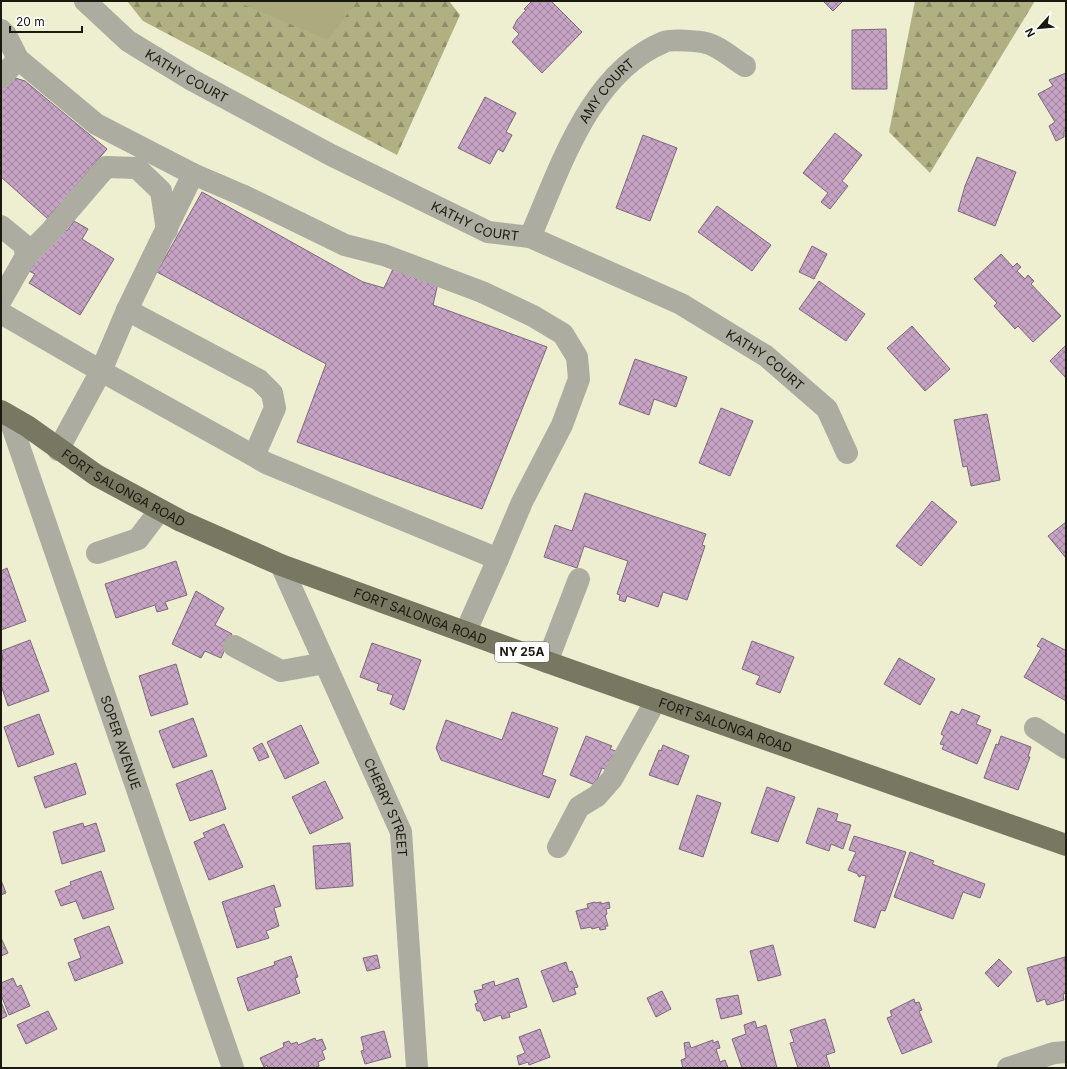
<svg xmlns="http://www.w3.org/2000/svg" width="1067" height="1069" font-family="Inter,sans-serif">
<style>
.forest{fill:url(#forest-firs)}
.water{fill:#adab7e}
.building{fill:url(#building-cross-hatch);stroke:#7c687b}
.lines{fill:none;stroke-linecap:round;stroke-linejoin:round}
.minor{stroke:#acaca0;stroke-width:22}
.major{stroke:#787761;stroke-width:22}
.labels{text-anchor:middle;stroke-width:3.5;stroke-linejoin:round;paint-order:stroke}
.shield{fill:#fff;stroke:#5f5e57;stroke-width:1}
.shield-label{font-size:12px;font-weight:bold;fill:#1a190f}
.street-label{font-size:13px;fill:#1a190f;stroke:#fff}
</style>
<defs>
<pattern id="forest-firs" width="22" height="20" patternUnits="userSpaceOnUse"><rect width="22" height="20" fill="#b1b083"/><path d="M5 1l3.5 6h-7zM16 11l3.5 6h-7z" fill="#8f8e6a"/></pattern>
<pattern id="building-cross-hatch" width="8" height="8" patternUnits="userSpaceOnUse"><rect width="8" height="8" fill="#c6a3c5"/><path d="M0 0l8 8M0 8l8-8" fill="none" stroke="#a0849e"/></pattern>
</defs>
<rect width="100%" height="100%" fill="#eeeed1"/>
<!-- forest -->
<path class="forest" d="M127,1h322l11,14 -63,140 -254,-134z
M915,1h120l-105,172 -41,-41z"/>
<!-- water -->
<path class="water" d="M235,1h122l-29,39z"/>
<!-- building -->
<path class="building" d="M532,1h19l31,31 -40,41 -30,-31 7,-8 -6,-6 4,-8 9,-10 -2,-1z
M823,1h20l-10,10z
M886,29l1,60h-35v-59z
M1066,73v57l-2,1v6l-8,4 -7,-15 6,-4 -17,-28 15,-8 -4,-6z
M12,77l13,4 82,68 -59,70 -47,-42v-93z
M485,97l31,16 -10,19 6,3 -9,17 -5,-3 -8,15 -32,-16z
M835,133l27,22 -20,26 6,5 -18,23 -9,-7 7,-9 -25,-20z
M643,135l34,13 -27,73 -34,-13z
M977,157l39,15 -21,54 -37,-15 7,-25z
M202,192l161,90 21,6 9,-19 45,14 -5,22 114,42 -65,162 -185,-67 29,-78 -169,-92z
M717,206l54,39 -19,26 -54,-39z
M74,221l14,8 -6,10 32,20 -34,56 -51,-32 6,-9 -6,-3 29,-45 9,5z
M812,246l15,8 -13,25 -15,-7z
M1001,254l12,13 4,-4 4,4 -4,4 8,8 3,-4 6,6 -3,3 30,32 -28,26 -15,-16 -3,3 -21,-23 3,-3 -23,-24z
M819,281l46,33 -19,27 -47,-32z
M912,326l38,43 -25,22 -38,-43z
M1066,345v33l-16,-17z
M635,359l52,18 -11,30 -22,-8 -5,16 -30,-11z
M721,408l32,13 -23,55 -31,-13z
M987,414l13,66 -29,6 -4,-20 -4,1 -9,-47z
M585,493l121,41 -4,11 3,1 -18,54 -24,-8 -5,15 -31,-11 -2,6 -6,-2 1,-5 -3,-1 11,-33 -44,-15 -7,22 -33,-11 11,-32 17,6z
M932,501l25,21 -36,44 -25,-20z
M1066,522v36l-18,-22z
M176,561l11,34 -22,7 3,7 -11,3 -2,-7 -39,13 -11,-34z
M7,568l19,53 -25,9v-59z
M196,591l28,17 -9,17 17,9 -11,24 -16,-7 -4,7 -29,-14z
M1042,638l23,12 1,-2v53l-42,-24 17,-29 -4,-2z
M30,640l19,51 -41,15 -7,-21v-26h2l-2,-8z
M752,641l42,16 -14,36 -24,-9 4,-8 -18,-7z
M372,643l49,17 -17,50 -14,-6 3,-9 -16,-5 2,-6 -19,-7z
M899,658l36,21 -15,26 -36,-21z
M176,664l12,40 -37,12 -12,-40z
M962,709l18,7 -4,8 15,6 -14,34 -35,-15 2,-4 -4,-1 4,-8 -3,-2 10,-23 8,4z
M512,712l46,16 -16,47 14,5 -7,18 -108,-38 -5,-12 10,-28 56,20z
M39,714l15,40 -36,13 -14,-40z
M193,718l14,38 -34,12 -14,-37z
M301,725l18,38 -34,16 -18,-37z
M586,736l26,10 -2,3 8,3 -8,19 -8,-3 -7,17 -25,-10z
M1001,736l30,11 -3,10h2l-12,33 -34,-12 12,-34 2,1z
M262,743l7,14 -10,4 -6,-13z
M663,745l26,11 -11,29 -29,-10 10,-25 2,1z
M76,763l10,31 -41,14 -11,-31z
M212,770l14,39 -36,12 -14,-37z
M325,781l18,37 -33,16 -18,-37z
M767,787l28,10 -17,45 -27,-9z
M697,795l24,8 -18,54 -24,-8z
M818,808l20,6 -2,7 15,4 -8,24 -12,-5 -2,7 -23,-8z
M83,823l1,4 12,-4 9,28 -43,13 -9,-32z
M224,824l19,43 -34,13 -15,-38 11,-5 -2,-4z
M854,836l52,16 -21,59 -4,-1 -6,18 -21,-7 12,-45 -5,-1 -1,2 -2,-1v-2l-10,-4 8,-18 -7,-2z
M350,843l3,43 -37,3 -3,-43z
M910,852l24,9 -2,3 53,20 -5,14 -17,-6 -10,27 -59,-22z
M101,871l13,38 -31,10 -7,-18 -15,5 -6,-15 16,-6 -1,-3z
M1,880l5,13 -5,2z
M274,885l7,21 -7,2 5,18 -13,5 3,7 -32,10 -15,-46z
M595,902v1l6,-1v2l8,-2 1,6 -4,1 1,5 -2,1 3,11h-3l1,3 -6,1 -1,-3 -7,2 -1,-2 -10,2 -5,-18 12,-3 -1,-4z
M109,926l14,37 -48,18 -7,-18 13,-5 -7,-19z
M1,938l7,15 -7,3z
M773,945l8,30 -23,6 -8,-30z
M377,955l3,13 -13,3 -4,-13z
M291,956l7,21 -3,1 5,15 -52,18 -11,-33 38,-13 -1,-3z
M1065,957l1,36 -3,1 1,6 -17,5 -2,-6 -8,3 -10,-34z
M999,959l13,13 -14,15 -13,-14z
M566,962l3,10 3,-1 6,16 -4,1 2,6 -23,8 -12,-31z
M13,978l4,9 4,-2 9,21 -21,9 -8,-20v-12z
M518,978l9,29 -18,6 1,4 -8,2 -1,-4 -17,6 -4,-10h-3l-2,-7 3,-1 -4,-12 9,-2 -1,-4 12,-4 1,5z
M662,991l9,18 -15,8 -9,-19z
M738,995l4,19 -21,5 -5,-20z
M914,999l1,4 4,-1 3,8 -3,1 13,31 -30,12 -15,-36 5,-2 -2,-5z
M1,1002l6,14 -6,3z
M48,1011l9,18 -31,15 -9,-19z
M825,1019l10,33 -9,3 4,13h-32l-8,-25 4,-1 -4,-12z
M755,1021l2,7 9,-3 11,43h-35l-10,-29 14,-5 -2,-9z
M540,1029l10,28 -21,8 -1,-3 -9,3 -2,-9 8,-3 -6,-16z
M384,1031l7,26 -26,7 -4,-13 3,-1 -3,-13z
M315,1038l1,3 6,-2 4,10 -4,2 3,8 -7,3 1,4 -4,2h-47l-1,-3 -3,2 -4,-9 24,-11 -1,-4 6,-2 2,3 6,-2 1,3z
M713,1040v3l5,-2 2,7 -4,1 4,13 5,-2 3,8h-45l-2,-8 5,-2 -2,-15 5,-1 2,6z"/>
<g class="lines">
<!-- minor -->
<g class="minor">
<path id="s1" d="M85,1l43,40 64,39 139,75 157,77 42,5 151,67 85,52 61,53 20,44"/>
<path d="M1,30l5,5 12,24 78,65 97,50 49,21 103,50 39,10 98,37 51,24 30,18 14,23 2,22 -17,46 -40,77 -24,57"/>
<path d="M1,78l17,-19"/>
<path d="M1,226l23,19 2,11 -25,44"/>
<path id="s2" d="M530,237c30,-68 59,-164 134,-195 6,-3 35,-1 42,1 11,2 29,17 39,23"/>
<path d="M26,256l25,-25 55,-64 31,1 24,23 6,39"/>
<path d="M127,310l66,-136"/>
<path d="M1,313l100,58 -43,79"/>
<path id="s3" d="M9,417l224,651"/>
<path d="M254,456l21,-48 -3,-15 -13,-13 -132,-70 -26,61 153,85 12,7 232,96 -32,72"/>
<path d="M97,553l41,-14 22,-29"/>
<path id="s4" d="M281,565l120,267 16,236"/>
<path d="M234,646l47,25 44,-8"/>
<path d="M547,662l32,-83"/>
<path d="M1035,728l31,20"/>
<path d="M558,847l21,-40 18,-11 15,-17 44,-79"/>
<path d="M1008,1068l46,-15 12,-1"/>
</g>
<!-- major -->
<path class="major" id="s5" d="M1,411l26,15 69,49 85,46 100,44 266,97 519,183"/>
</g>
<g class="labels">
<!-- shield labels -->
<rect class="shield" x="495" y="642" width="54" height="20" rx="3"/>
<g class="shield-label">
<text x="522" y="656">NY 25A</text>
</g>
<!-- street labels -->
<g class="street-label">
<text dy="5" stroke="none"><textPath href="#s1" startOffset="127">KATHY COURT</textPath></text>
<text dy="5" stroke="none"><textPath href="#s2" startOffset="166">AMY COURT</textPath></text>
<text dy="5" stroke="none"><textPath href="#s1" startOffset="451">KATHY COURT</textPath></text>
<text dy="5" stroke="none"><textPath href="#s1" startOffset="775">KATHY COURT</textPath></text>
<text dy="5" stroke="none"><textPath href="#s5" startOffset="145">FORT SALONGA ROAD</textPath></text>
<text dy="5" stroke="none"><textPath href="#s5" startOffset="469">FORT SALONGA ROAD</textPath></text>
<text dy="5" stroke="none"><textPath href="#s5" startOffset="793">FORT SALONGA ROAD</textPath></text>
<text dy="5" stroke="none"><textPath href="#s3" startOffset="344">SOPER AVENUE</textPath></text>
<text dy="5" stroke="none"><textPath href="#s4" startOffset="265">CHERRY STREET</textPath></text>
</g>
</g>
<!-- border -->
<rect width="1067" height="1069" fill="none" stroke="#1a190f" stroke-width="4"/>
<!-- north arrow -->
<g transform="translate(1039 28) rotate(243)" stroke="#ffffff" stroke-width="3" paint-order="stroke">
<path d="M0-3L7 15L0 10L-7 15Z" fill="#1a190f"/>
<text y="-6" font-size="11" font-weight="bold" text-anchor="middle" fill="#1a190f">N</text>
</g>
<!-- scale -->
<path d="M10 26v6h72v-6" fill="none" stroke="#1a190f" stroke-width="2"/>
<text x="16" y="26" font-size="12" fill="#1a190f" stroke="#ffffff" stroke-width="3" paint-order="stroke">20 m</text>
</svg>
